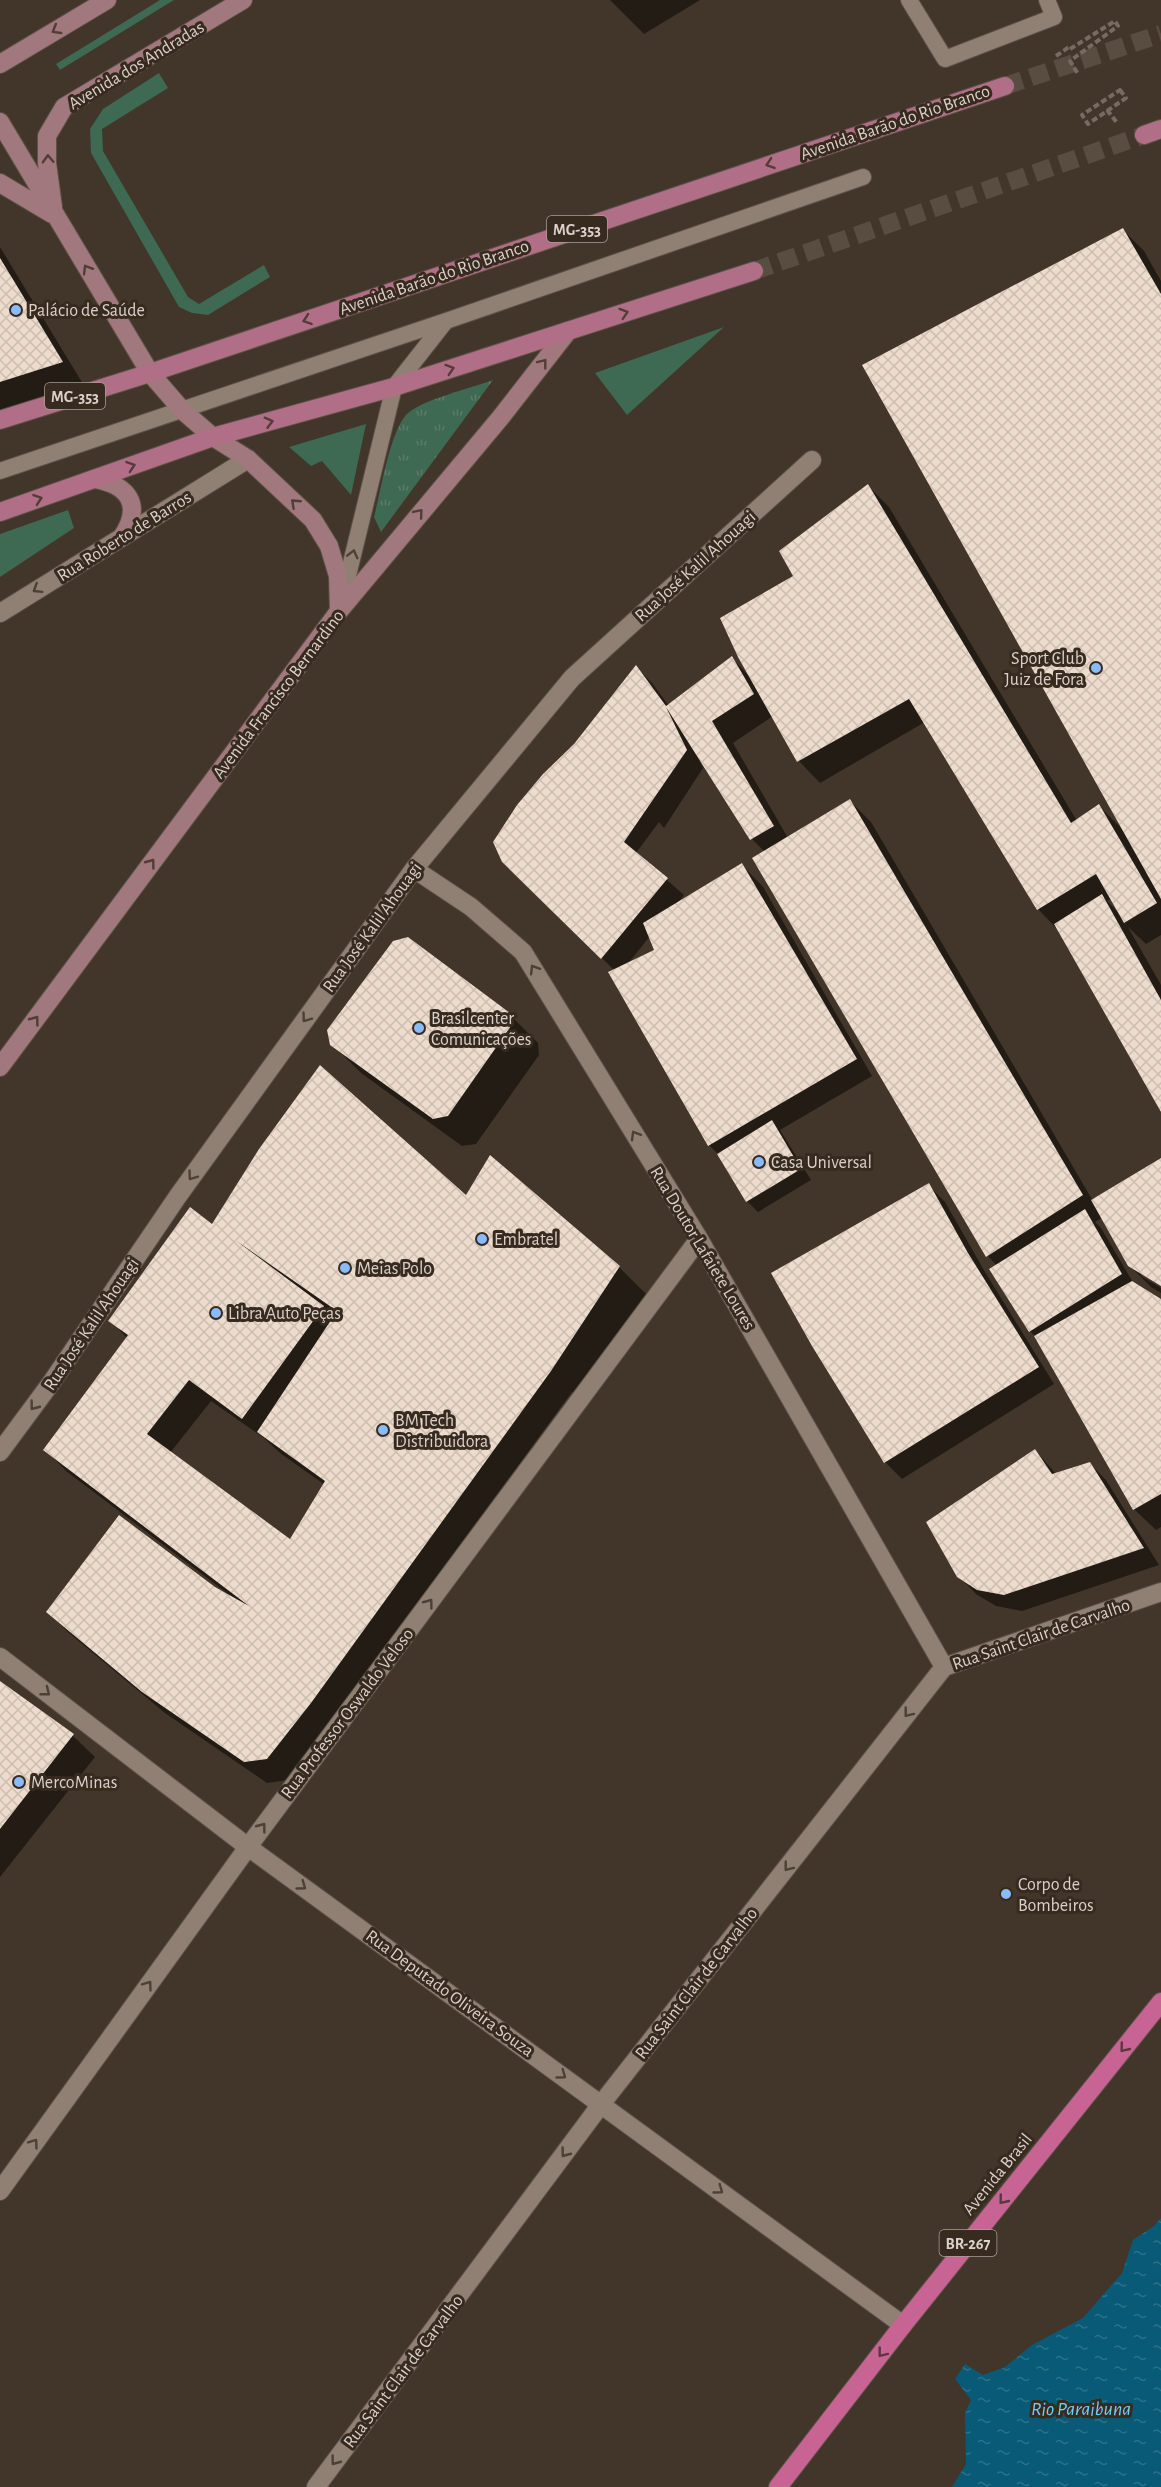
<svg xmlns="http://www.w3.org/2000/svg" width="1161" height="2487" font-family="'Alegreya Sans',sans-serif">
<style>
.green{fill:#3e6953}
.park{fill:url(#park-tufts)}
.water{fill:url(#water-ripples)}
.shadow{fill:#0007;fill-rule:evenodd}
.building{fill:url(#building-cross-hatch);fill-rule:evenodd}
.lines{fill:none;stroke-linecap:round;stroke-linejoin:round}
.primary-tunnel{stroke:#594c41;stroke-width:18;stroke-dasharray:18 9;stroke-linecap:butt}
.lane-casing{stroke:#5d5248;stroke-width:18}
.street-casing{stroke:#5d5248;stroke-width:20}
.secondary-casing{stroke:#5d5248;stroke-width:20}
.primary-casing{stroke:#5d5248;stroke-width:20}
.highway-casing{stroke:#5d5248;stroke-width:20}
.path{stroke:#776b61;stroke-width:4;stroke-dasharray:6 3;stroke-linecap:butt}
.lane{stroke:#8f8073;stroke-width:16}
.street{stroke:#8f8073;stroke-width:18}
.secondary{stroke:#a0787d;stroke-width:18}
.primary{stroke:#b16f87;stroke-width:18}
.highway{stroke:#c86494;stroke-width:18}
.oneway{stroke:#513e36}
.oneway2{stroke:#563b39}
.oneway3{stroke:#4d4034}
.oneway4{stroke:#5b383c}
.poi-dot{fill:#88bafc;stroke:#372a1f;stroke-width:2}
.labels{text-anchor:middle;stroke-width:6;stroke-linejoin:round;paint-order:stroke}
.shield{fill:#372a1f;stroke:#a99f97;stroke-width:1.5}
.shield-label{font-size:16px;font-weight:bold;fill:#dad1ca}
.street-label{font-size:18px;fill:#dad1ca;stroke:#372a1f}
.poi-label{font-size:18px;fill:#dad1ca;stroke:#372a1f;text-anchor:start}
.water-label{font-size:20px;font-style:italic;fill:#6cd0fd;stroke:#372a1f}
</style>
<defs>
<pattern id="park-tufts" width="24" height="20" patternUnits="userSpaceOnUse" patternTransform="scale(1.5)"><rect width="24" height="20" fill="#3e6953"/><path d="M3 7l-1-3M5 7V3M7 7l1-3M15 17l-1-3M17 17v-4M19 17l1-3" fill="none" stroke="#597d6a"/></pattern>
<pattern id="water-ripples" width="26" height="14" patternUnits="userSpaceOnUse" patternTransform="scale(1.5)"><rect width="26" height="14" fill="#095a77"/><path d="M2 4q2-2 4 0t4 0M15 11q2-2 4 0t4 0" fill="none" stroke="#2c7189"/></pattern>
<pattern id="building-cross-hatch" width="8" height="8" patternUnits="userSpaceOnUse" patternTransform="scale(1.5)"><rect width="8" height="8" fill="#eddccd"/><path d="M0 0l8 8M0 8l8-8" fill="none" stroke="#cbbdb0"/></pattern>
</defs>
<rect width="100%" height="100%" fill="#423529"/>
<!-- green -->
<path class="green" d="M160,0h14l-114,70 -4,-6z
M159,73l9,15 -66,41 1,22 85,146 11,7 65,-39 6,12 -62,38 -16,-2 -13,-6 -88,-154 -1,-24 13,-20z
M724,327l-97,88 -32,-42z
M366,424l-15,71 -29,-34 -11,5 -22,-19z
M68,510l6,18 -74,49v-43z"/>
<!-- park -->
<path class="park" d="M493,380l-112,152 -7,-15c7,-26 15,-82 32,-102 12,-14 68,-28 87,-35z"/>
<!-- water -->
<path class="water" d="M1161,2218v269h-209l14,-23 -1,-51 6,-13 -16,-21 10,-15 18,11 22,-8 27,-22 51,-27 39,-45 11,-33 21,-14z"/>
<!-- shadow -->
<path class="shadow" d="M610,0h90l-56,34z
M1123,230l21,21 17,30v654l-15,9 -18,-17 33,58v124l-103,-179 -20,-21 -113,-187 -105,61 -21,-22 -26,-45 -40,27 55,95 62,-37 21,21 222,379 68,-41v124l-20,-12v4l20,12v5l-10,-6 -22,-22 -27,-47 -7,4 6,6 33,56 27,17v226l-5,3 -22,-21 -98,-172 -6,-6 -33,-65 -9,-10 -234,-397 11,-7 -13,-13 -50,-78 -2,1 3,6 -39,60 -5,-6 -23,31 48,42 -7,9 65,-39 21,22 109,189 -92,54 31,50 -53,32 -11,-11 -29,-47 -9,-9 -94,-174 -112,-110 72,-116 61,-78 16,16 17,23 63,-48 16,17 47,-99 73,-90 21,21 188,314 22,-15 23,23zM1112,898l7,15 -12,-12zM650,936l6,14 -29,15z
M0,247l83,137 -83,26z
M509,1014l29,29 1,12 -63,89 -14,2 -101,-73 -29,-29z
M928,1185l17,17 40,70 69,112 -152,95 -17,-17z
M466,1198l153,69 28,28 -67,103 -8,-6 -284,388 -21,3 -102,-70 -96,-80 -21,-21 166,-24 12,6 1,-1 -161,-122 -21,-22 82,-111 -17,-18 103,-93zM326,1308l10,7 -2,3 -9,-8zM211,1401l53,37 16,15 45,32 -35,56 -120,-88z
M1035,1450l21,24 33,-11 17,17 53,85 -137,46 -26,-5 -20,-12 -17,-18z
M0,1683l73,53 22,21 -95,120z"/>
<!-- building -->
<path class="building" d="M1123,228l38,66v605l-299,-534z
M0,258l63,104 -63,20z
M868,484l203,339 28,-19 58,99 -33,20 -28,-49 -59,36 -128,-211 -112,63 -59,-105 -18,-39 73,-42 -14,-25z
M732,656l22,38 -42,27 62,105 -24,14 -84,-133 21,43 -63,92 44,36 -67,81 -99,-97 -9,-20 24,-37 26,-31 31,-30 62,-79 30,41z
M850,799l233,396 -97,62 -234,-399z
M742,863l115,196 -149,87 -100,-174 46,-22 -11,-27z
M1102,894l59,106v112l-107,-188z
M408,937l102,76 1,13 -63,90 -15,3 -103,-74 -3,-15 66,-89z
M320,1065l146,130 24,-40 130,111 -69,105 -240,332 -44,56 -23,3 -102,-70 -96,-80 73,-97 96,72 34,19 -206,-156 85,-115 -20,-14 82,-114 22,17 47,-75zM235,1240l102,71 -80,121 68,49 -35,58 -143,-105 42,-54 53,39 82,-113z
M772,1120l29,49 -55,33 -29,-48z
M1161,1158v128l-33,-20 -37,-66z
M929,1183l39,70 71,114 -155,96 -72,-117 -41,-73z
M1085,1209l37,65 -93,58 -40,-63z
M1132,1281l29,18v195l-28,16 -99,-174z
M1035,1449l17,25 38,-12 54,86 -140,47 -27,-5 -20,-13 -31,-55z
M0,1681l74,53 -74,95z"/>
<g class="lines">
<!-- primary-tunnel -->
<path class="primary-tunnel" d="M1005,86l156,-52
M754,271l390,-136"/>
<defs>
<path id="lane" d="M909,0l36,59 109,-42 -7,-17
M0,471l446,-150 417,-144
M342,600l52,-213 51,-65"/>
<path id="street" d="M0,613l248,-154
M414,869l57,38 52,45 176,287 245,428
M0,1452l51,-69 127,-187 236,-327 158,-191 240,-218
M0,1657l248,190 655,478
M0,2191l248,-344 451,-608
M316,2487l286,-384 342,-436 217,-75"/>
<path id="secondary" d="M0,64l107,-64
M0,122l150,251 33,38 30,26 35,22 65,61 16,26 9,30 1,35
M0,183l52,31
M53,207l-6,-44v-27l17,-29 179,-107
M94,479c35,6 49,26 28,58
M0,1067l339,-456 162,-194 67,-86"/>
<path id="primary" d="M1144,135l17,-6
M0,420l150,-47 855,-287
M0,512l213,-75 181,-50 360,-116"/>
<path id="highway" d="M778,2487l125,-162 258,-323"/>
</defs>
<!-- lane casing -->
<use href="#lane" class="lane-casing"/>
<!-- street casing -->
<use href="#street" class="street-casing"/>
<!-- secondary casing -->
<use href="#secondary" class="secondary-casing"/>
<!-- primary casing -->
<use href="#primary" class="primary-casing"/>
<!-- highway casing -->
<use href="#highway" class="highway-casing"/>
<!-- path -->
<path class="path" d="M1070,49l45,-28 3,5 -48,35 8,13
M1056,56l13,-9
M1120,90l6,8 -38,26 -6,-9z
M1107,110l11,14"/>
<!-- lane -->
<use href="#lane" class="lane"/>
<!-- street -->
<use href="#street" class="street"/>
<!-- secondary -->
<use href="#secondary" class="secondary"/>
<!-- primary -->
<use href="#primary" class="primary"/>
<!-- highway -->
<use href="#highway" class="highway"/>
</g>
<!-- one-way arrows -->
<defs><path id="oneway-chevron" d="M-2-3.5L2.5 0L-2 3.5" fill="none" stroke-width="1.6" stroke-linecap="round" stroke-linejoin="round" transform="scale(1.5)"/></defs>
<g class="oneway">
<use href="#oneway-chevron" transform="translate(56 30) rotate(149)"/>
<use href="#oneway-chevron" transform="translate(48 159) rotate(-92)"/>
<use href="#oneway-chevron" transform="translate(87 269) rotate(-121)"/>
<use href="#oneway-chevron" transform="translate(543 363) rotate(-52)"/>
<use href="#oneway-chevron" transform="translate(295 503) rotate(-137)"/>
<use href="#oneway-chevron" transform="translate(419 513) rotate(-50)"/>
<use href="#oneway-chevron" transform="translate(151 863) rotate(-53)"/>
<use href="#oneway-chevron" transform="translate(35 1020) rotate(-53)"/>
</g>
<g class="oneway2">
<use href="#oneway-chevron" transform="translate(770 164) rotate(161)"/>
<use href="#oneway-chevron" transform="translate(624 313) rotate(-18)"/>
<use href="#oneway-chevron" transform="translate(307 320) rotate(161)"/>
<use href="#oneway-chevron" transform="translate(450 369) rotate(-18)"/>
<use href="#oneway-chevron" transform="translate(269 422) rotate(-15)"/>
<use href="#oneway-chevron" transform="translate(131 466) rotate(-19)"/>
<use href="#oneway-chevron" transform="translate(38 499) rotate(-19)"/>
</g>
<g class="oneway3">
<use href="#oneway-chevron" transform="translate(353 554) rotate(-76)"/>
<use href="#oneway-chevron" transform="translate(37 589) rotate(148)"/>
<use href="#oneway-chevron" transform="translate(534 969) rotate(-121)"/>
<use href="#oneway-chevron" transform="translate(306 1018) rotate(126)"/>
<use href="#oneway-chevron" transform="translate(635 1135) rotate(-121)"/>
<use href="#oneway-chevron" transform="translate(192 1176) rotate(126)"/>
<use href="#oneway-chevron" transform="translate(34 1406) rotate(127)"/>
<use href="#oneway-chevron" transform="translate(429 1603) rotate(-53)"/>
<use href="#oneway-chevron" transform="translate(46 1692) rotate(38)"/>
<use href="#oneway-chevron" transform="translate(908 1713) rotate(128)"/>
<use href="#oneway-chevron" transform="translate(262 1827) rotate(-53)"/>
<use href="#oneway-chevron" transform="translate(788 1867) rotate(128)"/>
<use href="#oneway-chevron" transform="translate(302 1886) rotate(36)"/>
<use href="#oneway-chevron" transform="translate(148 1985) rotate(-54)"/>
<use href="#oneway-chevron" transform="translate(562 2075) rotate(36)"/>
<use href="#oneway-chevron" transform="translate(34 2143) rotate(-54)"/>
<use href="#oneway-chevron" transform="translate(565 2153) rotate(127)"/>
<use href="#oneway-chevron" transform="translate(719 2190) rotate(36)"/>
<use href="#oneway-chevron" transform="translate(335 2461) rotate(127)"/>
</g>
<g class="oneway4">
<use href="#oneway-chevron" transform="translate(1124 2048) rotate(129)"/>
<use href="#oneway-chevron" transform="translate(1003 2200) rotate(129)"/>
<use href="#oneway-chevron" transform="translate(882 2353) rotate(128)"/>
</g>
<!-- markers -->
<g class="poi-dot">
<circle cx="16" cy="310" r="6"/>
<circle cx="1096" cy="668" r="6"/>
<circle cx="419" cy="1028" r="6"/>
<circle cx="759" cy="1162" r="6"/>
<circle cx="482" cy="1239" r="6"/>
<circle cx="345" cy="1268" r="6"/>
<circle cx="216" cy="1313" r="6"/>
<circle cx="383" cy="1430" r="6"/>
<circle cx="19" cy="1782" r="6"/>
<circle cx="1006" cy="1894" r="6"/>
</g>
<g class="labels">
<!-- shield labels -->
<g class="shield">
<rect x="547" y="216" width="60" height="26" rx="4.5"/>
<rect x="45" y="383" width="60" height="26" rx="4.5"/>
<rect x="939.5" y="2230" width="57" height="26" rx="4.5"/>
</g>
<g class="shield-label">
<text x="577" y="235">MG-353</text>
<text x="75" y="402">MG-353</text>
<text x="968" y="2249">BR-267</text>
</g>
<!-- street labels -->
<g class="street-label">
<text transform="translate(136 65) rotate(-31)" y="6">Avenida dos Andradas</text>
<text transform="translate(895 122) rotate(-19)" y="6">Avenida Barão do Rio Branco</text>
<text transform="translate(434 277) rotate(-19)" y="6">Avenida Barão do Rio Branco</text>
<text transform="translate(124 536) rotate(-32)" y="6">Rua Roberto de Barros</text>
<text transform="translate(695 566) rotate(-42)" y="6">Rua José Kalil Ahouagi</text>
<text transform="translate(278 694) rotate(-53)" y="6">Avenida Francisco Bernardino</text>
<text transform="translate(372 927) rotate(-54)" y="6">Rua José Kalil Ahouagi</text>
<text transform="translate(703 1248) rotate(59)" y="6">Rua Doutor Lafaiete Loures</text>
<text transform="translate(91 1324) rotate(-56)" y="6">Rua José Kalil Ahouagi</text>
<text transform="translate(1041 1634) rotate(-19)" y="6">Rua Saint Clair de Carvalho</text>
<text transform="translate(347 1713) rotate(-53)" y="6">Rua Professor Oswaldo Veloso</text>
<text transform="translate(696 1983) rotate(-52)" y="6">Rua Saint Clair de Carvalho</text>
<text transform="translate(450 1993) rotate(36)" y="6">Rua Deputado Oliveira Souza</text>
<text transform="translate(997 2174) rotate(-51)" y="6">Avenida Brasil</text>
<text transform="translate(403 2371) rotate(-53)" y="6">Rua Saint Clair de Carvalho</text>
</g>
<!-- poi labels -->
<g class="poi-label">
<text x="28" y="316">Palácio de Saúde</text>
<text x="1084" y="664" text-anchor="end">Sport Club<tspan x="1084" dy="21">Juiz de Fora</tspan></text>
<text x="431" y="1024">Brasilcenter<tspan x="431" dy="21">Comunicações</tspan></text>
<text x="771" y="1168">Casa Universal</text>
<text x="494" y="1245">Embratel</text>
<text x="357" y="1274">Meias Polo</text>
<text x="228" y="1319">Libra Auto Peças</text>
<text x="395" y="1426">BM Tech<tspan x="395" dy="21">Distribuidora</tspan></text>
<text x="31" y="1788">MercoMinas</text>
<text x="1018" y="1890">Corpo de<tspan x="1018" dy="21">Bombeiros</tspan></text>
</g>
<!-- water labels -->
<g class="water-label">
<text x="1081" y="2415">Rio Paraibuna</text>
</g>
</g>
</svg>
